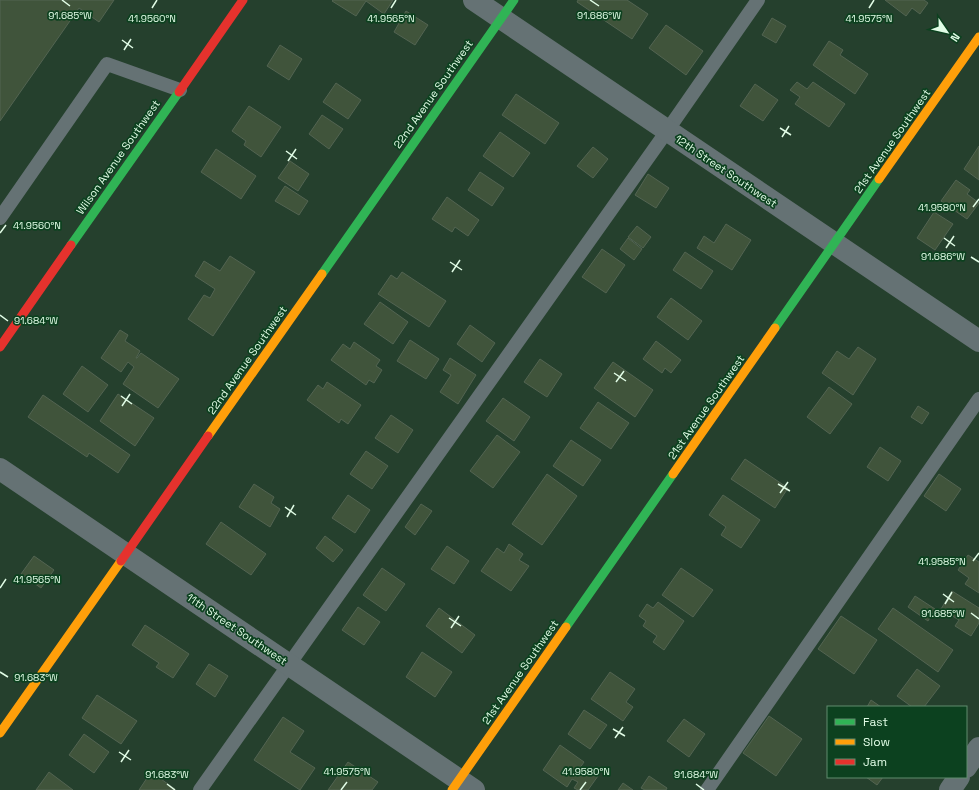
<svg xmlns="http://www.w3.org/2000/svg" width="979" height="790" font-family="'Space Grotesk',sans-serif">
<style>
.building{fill:#40543b;stroke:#536452}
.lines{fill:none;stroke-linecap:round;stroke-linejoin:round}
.lane{stroke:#657274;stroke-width:14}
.street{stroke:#657274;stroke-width:22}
.fast{stroke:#30b455;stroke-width:9}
.slow{stroke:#ff9f0a;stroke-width:9}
.jam{stroke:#e5322d;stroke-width:9}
.ticks{fill:none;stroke:#e1fce6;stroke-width:1.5}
.labels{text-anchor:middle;stroke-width:3.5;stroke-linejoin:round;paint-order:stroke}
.street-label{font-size:11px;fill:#e1fce6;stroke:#0c411f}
.ticks-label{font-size:10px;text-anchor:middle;fill:#e1fce6;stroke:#0c411f;stroke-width:3.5;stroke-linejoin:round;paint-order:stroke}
</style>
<rect width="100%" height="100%" fill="#25402d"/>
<!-- building -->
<path class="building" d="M0,0h114l-15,22 -20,-14 -79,113z
M333,0h60l-9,14 -18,-13 -10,15 -24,-15z
M578,0h49l21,14 -16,25 -55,-37z
M885,0h39l4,3 -8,11 -8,-6 -6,8z
M406,11l22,14 -13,20 -21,-13z
M772,18l14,8 -10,17 -14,-8z
M666,25l37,26 -17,24 -37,-27z
M829,41l14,9 -3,5 28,19 -13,20 -42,-29z
M280,45l22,14 -13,21 -22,-14z
M797,82l10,7 6,-7 32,22 -16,23 -34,-23 5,-7 -10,-7z
M336,83l25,17 -13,19 -25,-17z
M755,84l23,16 -15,21 -23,-15z
M516,94l43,29 -14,21 -43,-29z
M249,106l32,21 -20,30 -17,-12 2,-4 -14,-10z
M322,115l21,14 -14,20 -20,-15z
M500,132l30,21 -17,24 -30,-21z
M979,146v34l-15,-11z
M593,147l15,12 -15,19 -16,-12z
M216,149l40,27 -15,23 -40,-27z
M290,161l19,13 -11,17 -20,-13z
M480,172l24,16 -12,18 -24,-16z
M648,174l21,14 -13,20 -21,-13z
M956,180l14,10 -3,4 12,9 -12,16 -26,-18z
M285,186l23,15 -9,14 -24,-14z
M447,197l32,23 -11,16 -13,-9 -3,5 -20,-13z
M934,212l19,12 -18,26 -18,-12z
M726,224l25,16 -19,30 -35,-22 7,-12 10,7z
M637,226l14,11 -8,11 -15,-11z
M628,238l14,11 -8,11 -14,-11z
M602,249l23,16 -19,28 -24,-16z
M685,252l28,19 -12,18 -28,-19z
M230,256l25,16 -42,64 -25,-17 16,-24 6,3 5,-9 -20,-13 9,-15 16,10z
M402,272l44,29 -17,26 -51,-33 13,-19 6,4z
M671,298l31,23 -14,19 -31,-23z
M380,302l28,20 -15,22 -29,-20z
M470,325l25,18 -13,19 -25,-18z
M120,330l8,5 -3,6 15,10 -4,7h1l4,-5 38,26 -21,29 -35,-24 11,-17 -6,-5 -7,10 -20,-14z
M410,340l29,19 -13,20 -29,-18z
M656,341l25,19 -10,13 -6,-5 -3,5 -19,-14z
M354,342l26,18 -4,6 6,4 -8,13 -5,-3 -3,5 -35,-25 12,-16 7,5z
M858,347l18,12 -23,36 -31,-22 15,-22 12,8z
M450,358l26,17 -18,29 -18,-12 11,-17 -8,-5z
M540,359l22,15 -15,23 -23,-15z
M613,362l40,28 -18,27 -41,-29z
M82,366l26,19 -20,27 -25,-18z
M327,382l34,23 -13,19 -7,-5 -2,4 -32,-23 11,-15 5,4z
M829,387l23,17 -22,30 -23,-17z
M118,394l36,24 -19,28 -35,-25z
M43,395l87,60 -12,18 -29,-20 -2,4 -59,-40z
M503,398l27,19 -16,24 -28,-20z
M598,402l31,21 -18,26 -31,-21z
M918,406l11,7 -7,11 -11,-7z
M391,415l22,15 -15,23 -23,-15z
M497,435l23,17 -27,36 -23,-17z
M571,440l30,20 -18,26 -30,-20z
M880,447l21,14 -13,20 -21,-14z
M366,451l22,15 -16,23 -22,-15z
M745,459l43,29 -13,20 -44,-29z
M547,474l30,22 -35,49 -30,-21z
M939,474l22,15 -15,22 -22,-15z
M254,484l20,13 -3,6 9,6 -10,18 -31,-20z
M348,495l22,15 -15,23 -23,-15z
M723,495l37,25 -19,28 -20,-13 5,-8 -17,-12z
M421,504l11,7 -17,24 -10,-8z
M221,522l45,32 -15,21 -45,-31z
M325,536l18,14 -10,12 -17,-14z
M509,544l14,10 -4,6 10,6 -18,25 -30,-20 16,-23 7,5z
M447,546l22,15 -15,23 -23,-15z
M968,555l11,7v31l-14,-9 4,-6 -11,-8z
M34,556l20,14 -13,18 -20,-14z
M382,568l23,16 -19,27 -23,-16z
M681,568l32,22 -20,27 -31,-22z
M952,591l27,17v15l-8,13 -16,-10 4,-6 -18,-11z
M915,596l20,13 -7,12 -20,-14z
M658,602l26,19 -20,29 -11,-8 4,-6 -14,-10 3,-5 -7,-5 8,-12 6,4z
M358,607l22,15 -16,23 -22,-15z
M439,608l36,27 -13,18 -36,-27z
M893,608l60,42 -15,22 -60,-43z
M841,616l36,24 -23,34 -36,-25z
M145,625l44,29 -16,24 -17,-11 3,-4 -27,-18z
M422,652l30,20 -17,25 -29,-20z
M209,664l19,12 -13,21 -19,-13z
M917,669l23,17 -16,21h-12l-15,-11z
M610,672l25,17 -9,13 7,5 -10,14 -32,-22z
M97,695l40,26 -16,23 -39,-26z
M871,700l10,7h-14z
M584,710l23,15 -17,24 -22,-15z
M769,716l33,23 -26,37 -33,-23z
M283,717l21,14 -14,21 25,16 -15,22 -46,-30z
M684,719l21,15 -16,23 -22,-16z
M84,734l25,18 -15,21 -25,-18z
M560,745l24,17 -7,10 6,4 5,-7 10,7 -10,14h-10l-4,-2 4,-6 -6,-3 -5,8 -24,-17z
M348,762l30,20 -6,8h-44z
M49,772l24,18h-37z
M151,772l24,17v1h-36z
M649,776l18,12 -1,2h-21l-4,-2z
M866,777h17l-6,8z
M623,783l10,7h-15z"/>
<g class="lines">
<!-- lane -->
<path class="lane" d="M0,218l107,-154 73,26
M200,790l467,-659 91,-131
M707,790l272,-391"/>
<!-- street -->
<path class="street" d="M474,0l505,341
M0,469l474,321
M966,767l13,-19
M950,790l9,-13"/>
<!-- fast -->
<path class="fast" d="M71,245l108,-153
M322,274l192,-274
M775,328l104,-149
M566,627l107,-153"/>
<!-- slow -->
<path class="slow" d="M879,179l100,-142
M208,436l114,-162
M673,474l102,-146
M0,733l121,-172
M452,790l114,-163"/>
<!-- jam -->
<path class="jam" d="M179,92l64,-92
M0,347l71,-102
M121,561l87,-125"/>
</g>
<!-- ticks -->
<path class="ticks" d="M62,0l8,6M590,0l9,6M152,8l5,-8M391,8l5,-8M869,8l5,-8M122,40l11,8M124,50l7,-11M780,128l11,7M782,137l7,-11M286,151l11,8M288,161l8,-12M973,207l6,-8M0,233l6,-8M944,238l11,8M946,248l8,-12M971,257l8,5M450,262l12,8M452,272l8,-12M0,315l8,6M614,373l12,8M616,382l8,-11M121,396l11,8M122,406l8,-12M778,484l12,7M780,493l8,-11M285,507l11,8M287,517l7,-12M973,561l6,-8M0,588l6,-9M943,594l11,8M945,604l7,-12M971,613l8,6M449,618l12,8M451,628l8,-12M0,672l8,5M613,729l12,7M615,738l8,-11M119,752l12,8M121,762l8,-12M167,784l8,6M696,784l8,6M341,790l6,-8M580,790l6,-8"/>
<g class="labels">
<!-- street labels -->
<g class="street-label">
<text transform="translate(433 94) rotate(-55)" y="4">22nd Avenue Southwest</text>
<text transform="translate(892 141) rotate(-55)" y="4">21st Avenue Southwest</text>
<text transform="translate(118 157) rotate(-55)" y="4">Wilson Avenue Southwest</text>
<text transform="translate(726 171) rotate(34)" y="4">12th Street Southwest</text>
<text transform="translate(247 360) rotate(-55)" y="4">22nd Avenue Southwest</text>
<text transform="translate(706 407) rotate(-55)" y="4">21st Avenue Southwest</text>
<text transform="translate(237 629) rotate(34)" y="4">11th Street Southwest</text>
<text transform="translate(520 672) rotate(-55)" y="4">21st Avenue Southwest</text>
</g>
</g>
<g class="ticks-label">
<text x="70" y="19">91.685°W</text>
<text x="599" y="19">91.686°W</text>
<text x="152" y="22">41.9560°N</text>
<text x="391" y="22">41.9565°N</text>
<text x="869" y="22">41.9575°N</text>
<text x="942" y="211">41.9580°N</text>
<text x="37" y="229">41.9560°N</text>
<text x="943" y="260">91.686°W</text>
<text x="36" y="324">91.684°W</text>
<text x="942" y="565">41.9585°N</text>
<text x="37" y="583">41.9565°N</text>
<text x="943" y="617">91.685°W</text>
<text x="36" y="681">91.683°W</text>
<text x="347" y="775">41.9575°N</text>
<text x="586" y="775">41.9580°N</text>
<text x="167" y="778">91.683°W</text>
<text x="696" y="778">91.684°W</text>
</g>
<!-- legend -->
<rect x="827" y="706" width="140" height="72" fill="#0c411f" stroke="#618c6f"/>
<rect x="835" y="719" width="20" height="6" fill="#30b455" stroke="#618c6f"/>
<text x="863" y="726" font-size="12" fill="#e1fce6">Fast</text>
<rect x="835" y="739" width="20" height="6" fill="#ff9f0a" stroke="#618c6f"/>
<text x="863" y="746" font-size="12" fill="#e1fce6">Slow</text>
<rect x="835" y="759" width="20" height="6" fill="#e5322d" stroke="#618c6f"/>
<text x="863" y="766" font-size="12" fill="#e1fce6">Jam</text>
<!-- north arrow -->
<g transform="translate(947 32) rotate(124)" stroke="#0c411f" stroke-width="3" paint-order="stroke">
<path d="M0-3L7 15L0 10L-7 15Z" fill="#e1fce6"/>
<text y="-6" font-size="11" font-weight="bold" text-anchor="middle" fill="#e1fce6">N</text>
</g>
</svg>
